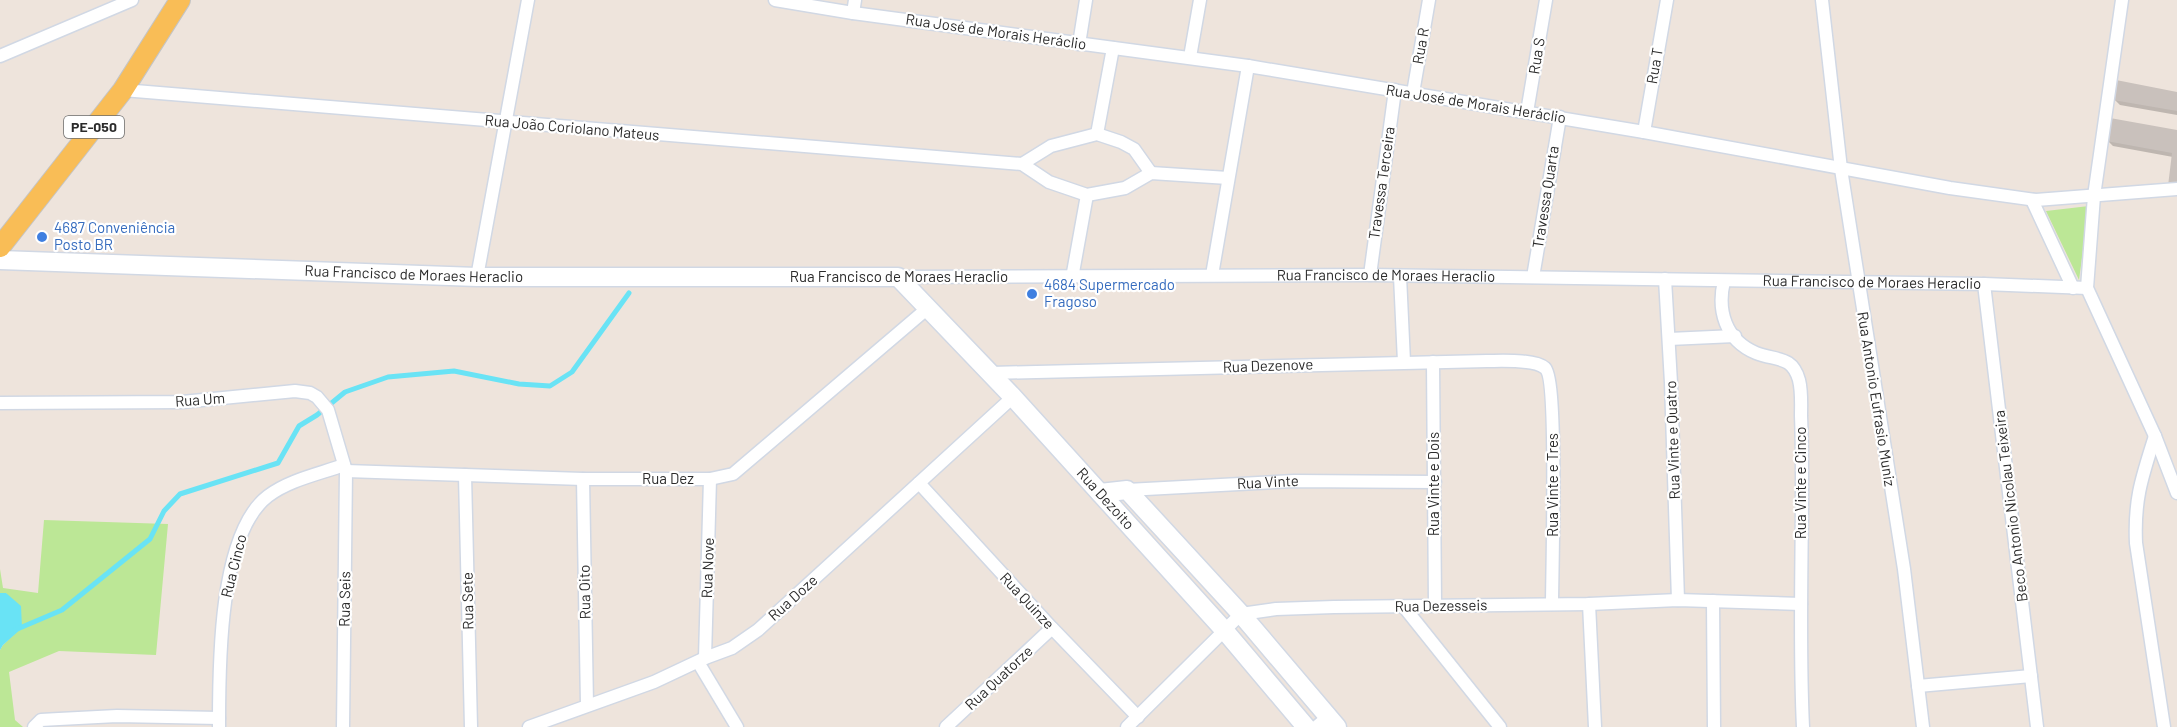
<svg xmlns="http://www.w3.org/2000/svg" width="2177" height="727" font-family="Barlow,sans-serif">
<style>
.green{fill:#bce796}
.water{fill:#69e3f5}
.shadow{fill:#0003}
.lines{fill:none;stroke-linecap:round;stroke-linejoin:round}
.stream{stroke:#69e3f5;stroke-width:5}
.building{fill:#c9c1bc}
.street-casing{stroke:#d1d8e4;stroke-width:15}
.secondary-casing{stroke:#d1d8e4;stroke-width:21}
.primary-casing{stroke:#c4c4c4;stroke-width:22}
.street{stroke:#fff;stroke-width:12}
.secondary{stroke:#fff;stroke-width:18}
.primary{stroke:#f9bd56;stroke-width:20}
.shop-dot{fill:#3f7fe0;stroke:#fff;stroke-width:2}
.labels{text-anchor:middle;stroke-width:4.5;stroke-linejoin:round;paint-order:stroke}
.shield{fill:#fff;stroke:#6b6b6b;stroke-width:1.5}
.shield-label{font-size:14px;font-weight:bold;fill:#2b2b2b}
.street-label{font-size:15px;fill:#2b2b2b;stroke:#fff}
.shop-label{font-size:15px;fill:#366cbe;stroke:#fff;text-anchor:start}
</style>
<rect width="100%" height="100%" fill="#eee4dc"/>
<!-- green -->
<path class="green" d="M2089,206l-10,74 -33,-69z
M44,520l124,4 -12,131 -97,-4 -50,21 6,48 8,7h-23v-77l3,-5 19,-18 -16,-34h-6v-24l3,19 35,5z"/>
<!-- water -->
<path class="water" d="M0,593h6l15,13 1,22 -19,17 -3,5z"/>
<!-- shadow -->
<path class="shadow" d="M2177,93v22l-57,-10 -6,-6z
M2177,132l-4,25 -60,-11 -6,-6z"/>
<g class="lines">
<!-- stream -->
<path class="stream" d="M15,630l47,-20 88,-71 14,-28 16,-17 98,-31 21,-37 18,-11 28,-23 43,-15 66,-6 65,13 31,2 22,-14 57,-79"/>
</g>
<!-- building -->
<path class="building" d="M2116,80l61,12v19l-64,-11z
M2110,118l67,12v55l-9,1 4,-33 -66,-12z"/>
<g class="lines">
<defs>
<g id="street">
<path d="M775,0l78,13 395,53 396,66 306,56 86,12 141,-11"/>
<path d="M1822,0l19,169 63,400 19,158"/>
<path d="M2122,0l-28,196 -7,92 68,148 22,57"/>
<path d="M853,13l2,-13"/>
<path d="M1079,44l7,-44"/>
<path d="M0,56l132,-56"/>
<path d="M1190,57l10,-57"/>
<path d="M123,90l899,74 27,18 38,13 38,-7 26,-15 77,5"/>
<path d="M1413,93l16,-93"/>
<path d="M1527,112l19,-112"/>
<path d="M1644,132l23,-132"/>
<path d="M1097,134l16,-86"/>
<path d="M1022,164l29,-18 46,-12 24,8 13,7 17,24"/>
<path d="M2032,200l41,88"/>
<path d="M1212,275l36,-209"/>
<path d="M1370,275l25,-185"/>
<path d="M1400,276l4,86"/>
<path d="M477,277l51,-277"/>
<path id="s1" d="M898,277l472,-2 614,9 103,4"/>
<path d="M1533,277l27,-160"/>
<path d="M1072,278l15,-83"/>
<path d="M1665,279l6,104 7,217"/>
<path d="M1724,281c-7,29 1,59 32,72 20,8 36,2 43,27 3,12 2,24 2,36 1,23 1,46 1,69 0,81 -3,161 1,242"/>
<path d="M1984,284l53,443"/>
<path d="M1669,339l66,-3"/>
<path d="M1433,362l2,243"/>
<path d="M991,373l496,-12c14,0 48,-2 58,7 13,11 7,206 7,236"/>
<path d="M0,403l182,-1 113,-11 15,2 7,4 11,13 18,61 -3,256"/>
<path d="M2155,436c-13,41 -21,63 -19,107l28,184"/>
<path d="M346,471l237,8h127l23,-5 196,-167"/>
<path d="M465,475l6,252"/>
<path d="M583,479l4,226"/>
<path d="M919,483l133,145 86,89"/>
<path id="s2" d="M1127,490l167,-9 141,1"/>
<path d="M1713,601l1,126"/>
<path d="M1589,604l6,123"/>
<path d="M1404,607l96,120"/>
<path d="M705,658l5,-179"/>
<path d="M698,662l39,65"/>
<path d="M1918,686l113,-10"/>
<path d="M34,727l7,-7 18,-1 58,-3 102,2"/>
<path d="M219,727c0,-58 -1,-193 49,-231 21,-16 51,-22 76,-31"/>
<path d="M529,727l125,-45 51,-24 27,-10 26,-18 255,-233"/>
<path d="M946,727l106,-99"/>
<path d="M1127,727l114,-113 35,-5 58,-2 255,-3 89,-4 123,4"/>
<path d="M1316,727l13,-11"/>
</g>
<g id="secondary">
<path id="s3" d="M0,260l477,17h421l115,120 212,234 81,96"/>
<path d="M1100,493l27,-3 114,124 96,113"/>
</g>
<path id="primary" d="M0,247l123,-157 57,-90"/>
</defs>
<!-- street casing -->
<use href="#street" class="street-casing"/>
<!-- secondary casing -->
<use href="#secondary" class="secondary-casing"/>
<!-- primary casing -->
<use href="#primary" class="primary-casing"/>
<!-- street -->
<use href="#street" class="street"/>
<!-- secondary -->
<use href="#secondary" class="secondary"/>
<!-- primary -->
<use href="#primary" class="primary"/>
</g>
<!-- markers -->
<g class="shop-dot">
<circle cx="42" cy="237" r="6"/>
<circle cx="1032" cy="294" r="6"/>
</g>
<g class="labels">
<!-- shield labels -->
<rect class="shield" x="64" y="116" width="60" height="22" rx="4.5"/>
<g class="shield-label">
<text x="94" y="132">PE-050</text>
</g>
<!-- street labels -->
<g class="street-label">
<text transform="translate(996 32) rotate(8)" y="5">Rua José de Morais Heráclio</text>
<text transform="translate(1421 46) rotate(-80)" y="5">Rua R</text>
<text transform="translate(1537 56) rotate(-81)" y="5">Rua S</text>
<text transform="translate(1655 66) rotate(-80)" y="5">Rua T</text>
<text transform="translate(1476 104) rotate(9)" y="5">Rua José de Morais Heráclio</text>
<text transform="translate(572 128) rotate(5)" y="5">Rua João Coriolano Mateus</text>
<text transform="translate(1382 183) rotate(-82)" y="5">Travessa Terceira</text>
<text transform="translate(1546 197) rotate(-81)" y="5">Travessa Quarta</text>
<text dy="5" stroke="none"><textPath href="#s3" startOffset="414">Rua Francisco de Moraes Heraclio</textPath></text>
<text dy="5" stroke="none"><textPath href="#s1" startOffset="488">Rua Francisco de Moraes Heraclio</textPath></text>
<text x="899" y="282">Rua Francisco de Moraes Heraclio</text>
<text dy="5" stroke="none"><textPath href="#s1" startOffset="974">Rua Francisco de Moraes Heraclio</textPath></text>
<text transform="translate(1268 366) rotate(-2)" y="5">Rua Dezenove</text>
<text transform="translate(1876 399) rotate(81)" y="5">Rua Antonio Eufrasio Muniz</text>
<text transform="translate(200 400) rotate(-4)" y="5">Rua Um</text>
<text transform="translate(1673 440) rotate(-92)" y="5">Rua Vinte e Quatro</text>
<text x="668" y="484">Rua Dez</text>
<text dy="5" stroke="none"><textPath href="#s2" startOffset="141">Rua Vinte</textPath></text>
<text transform="translate(1801 483) rotate(-90)" y="5">Rua Vinte e Cinco</text>
<text transform="translate(1434 484) rotate(-90)" y="5">Rua Vinte e Dois</text>
<text transform="translate(1553 485) rotate(-90)" y="5">Rua Vinte e Tres</text>
<text dy="5" stroke="none"><textPath href="#s3" startOffset="1202">Rua Dezoito</textPath></text>
<text transform="translate(2011 506) rotate(-97)" y="5">Beco Antonio Nicolau Teixeira</text>
<text transform="translate(234 566) rotate(-76)" y="5">Rua Cinco</text>
<text transform="translate(708 568) rotate(-88)" y="5">Rua Nove</text>
<text transform="translate(585 592) rotate(-91)" y="5">Rua Oito</text>
<text transform="translate(793 598) rotate(-42)" y="5">Rua Doze</text>
<text transform="translate(345 599) rotate(-89)" y="5">Rua Seis</text>
<text transform="translate(468 601) rotate(-91)" y="5">Rua Sete</text>
<text transform="translate(1027 601) rotate(47)" y="5">Rua Quinze</text>
<text transform="translate(1441 606) rotate(-1)" y="5">Rua Dezesseis</text>
<text transform="translate(999 678) rotate(-43)" y="5">Rua Quatorze</text>
</g>
<!-- shop labels -->
<g class="shop-label">
<text x="54" y="233">4687 Conveniência<tspan x="54" dy="17">Posto BR</tspan></text>
<text x="1044" y="290">4684 Supermercado<tspan x="1044" dy="17">Fragoso</tspan></text>
</g>
</g>
</svg>
